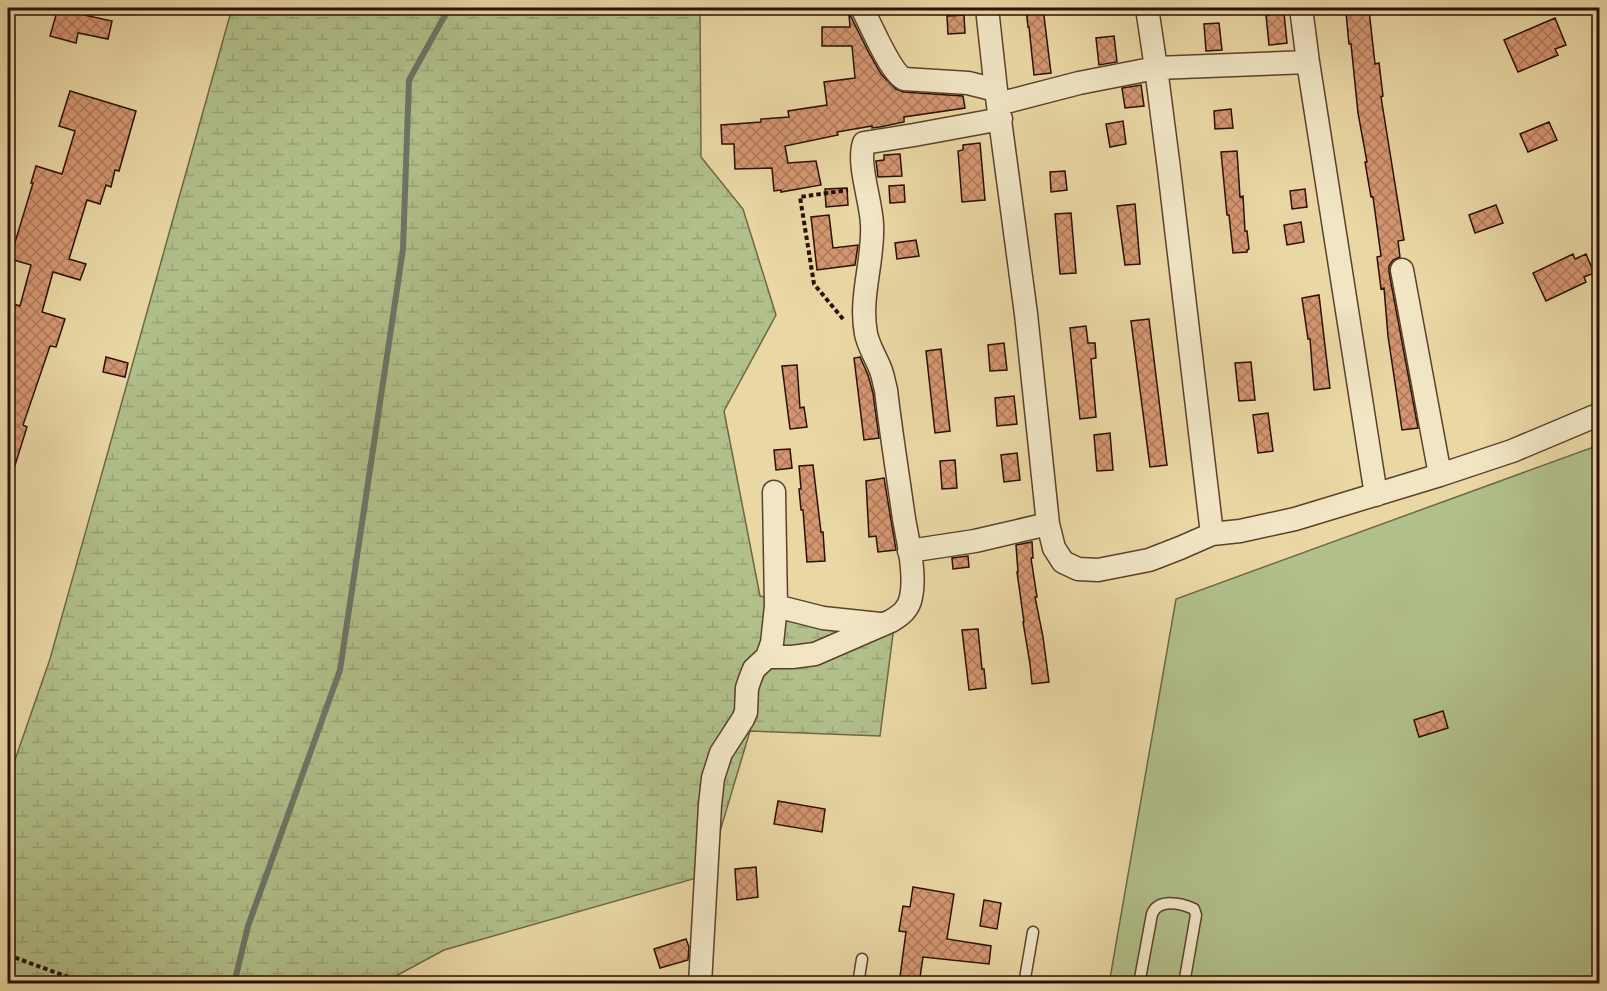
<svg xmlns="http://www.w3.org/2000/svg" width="1607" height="991" font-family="'IM FELL Double Pica',serif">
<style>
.wetland{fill:url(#wetland-marsh);stroke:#6e6747;stroke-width:1.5}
.pitch{fill:#b1bf8a;stroke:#6e6747;stroke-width:1.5}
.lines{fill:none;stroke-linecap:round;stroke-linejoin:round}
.stream{stroke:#6c7566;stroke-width:6}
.building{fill:url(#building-cross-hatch);stroke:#2b0f04;stroke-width:1.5}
.service-casing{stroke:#5a412c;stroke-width:13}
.minor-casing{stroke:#5a412c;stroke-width:25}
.path{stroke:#2b0f04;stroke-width:4;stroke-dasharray:4.5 3;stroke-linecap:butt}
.service{stroke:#f1e5c4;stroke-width:10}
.minor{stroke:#f1e5c4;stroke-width:22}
</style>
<defs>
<pattern id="wetland-marsh" width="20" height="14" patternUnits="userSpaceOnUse" patternTransform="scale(1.5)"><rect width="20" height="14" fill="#b1bf8a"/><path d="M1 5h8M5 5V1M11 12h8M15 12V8" fill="none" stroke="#98a375"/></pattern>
<pattern id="building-cross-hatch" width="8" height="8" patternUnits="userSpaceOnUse" patternTransform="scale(1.5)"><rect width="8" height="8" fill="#d49671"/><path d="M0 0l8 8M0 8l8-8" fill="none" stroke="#ac795b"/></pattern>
</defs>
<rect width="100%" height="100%" fill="#e9d7a4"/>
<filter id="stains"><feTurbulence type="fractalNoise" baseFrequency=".00333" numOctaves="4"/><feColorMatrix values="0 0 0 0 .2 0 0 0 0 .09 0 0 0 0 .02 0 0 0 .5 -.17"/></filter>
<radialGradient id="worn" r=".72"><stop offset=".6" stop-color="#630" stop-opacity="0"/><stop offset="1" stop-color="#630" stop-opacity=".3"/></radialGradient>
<!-- wetland -->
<path class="wetland" d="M232,8h468l1,149 42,52 33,106 -52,96 36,185 135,22 -15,118 -130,-5 -43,144 -263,75 -61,33 -375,1v-204l42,-121z"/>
<!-- pitch -->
<path class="pitch" d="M1599,445v538l-490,1 67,-385z"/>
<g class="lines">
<!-- stream -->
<path class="stream" d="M234,984l14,-58 92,-256 63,-421 6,-169 40,-72"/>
</g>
<!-- building -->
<path class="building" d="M58,8h28l-2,7 28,6 -4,18 -30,-6 -2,10 -26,-7z
M1026,8h17l8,65 -17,2 -5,-48h-1z
M1369,10l6,54 4,-1 4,33 -2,1 23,143 -6,1 2,16 -7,3 -4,6v6l29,156 -16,2 -14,-94 -4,-48 -3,1 -4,-32 4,-1 -8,-59h-2l-6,-35h2l-9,-49 -7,-69h-2l-3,-31z
M1284,13l3,30 -18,2 -3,-30z
M849,15h1l19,38 12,21 15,15 7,3 60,4 2,12 -61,9v5l-24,5 -8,1v-2l-35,6 1,3 -53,11 3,17 28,-2 5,24 -40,7v-2l-7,1 -2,-23 -37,1 -1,-25h-12l-1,-19 40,-3v-3l28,-2 -1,-6 39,-6 -3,-23 31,-4 -3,-32h-30v-19h28z
M964,15l1,18 -17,1 -1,-18z
M1555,18l11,27 -11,4 3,6 -40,17 -14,-32z
M1219,23l3,27 -16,1 -2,-27z
M1114,36l3,26 -18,3 -3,-27z
M1141,85l3,21 -19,2 -3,-20z
M70,91l66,20 -17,60 -4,-1 -4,17 -5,-2 -6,19 -13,-4 -18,59 17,5 -6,16 -27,-8 -11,40 23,7 -9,28 -6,-1 -27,79 4,2 -16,51 -3,-1v-175l12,4 11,-41 -21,-6 23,-76h-2l5,-17 26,8 13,-43 -16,-5z
M1231,109l2,19 -18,1 -1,-18z
M1123,121l3,23 -16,3 -4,-23z
M1549,122l8,18 -29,12 -8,-18z
M980,143l5,57 -23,2 -4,-51 5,-1v-5z
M1237,151l3,46 3,-1 2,35h2l2,18 -2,1v2l-14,1 -4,-38h-2l-6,-63z
M900,154l2,22 -24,1 -2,-16 8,-1v-5z
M1065,171l2,19 -16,2 -1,-20z
M904,185l1,17 -15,1 -1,-17z
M847,188l1,17 -22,2 -1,-18z
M1305,189l2,18 -15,2 -2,-18z
M1135,204l5,60 -15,1 -8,-59z
M1496,205l7,18 -28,10 -6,-18z
M1071,213l5,60 -16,1 -5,-60z
M829,215l4,33 25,-3 -3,20 -38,5 -6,-53z
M1301,222l3,20 -17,3 -3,-20z
M916,240l3,16 -22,3 -2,-16z
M1573,254l2,5 11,-5 8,19 -10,4 2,5 -40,19 -13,-28z
M1319,295l11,93 -16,2 -4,-51h-2l-6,-41z
M1149,319l18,146 -17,2 -19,-146z
M1086,326l2,17h7l1,15 -5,1 5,58 -16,2 -10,-91z
M1004,343l3,27 -17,1 -2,-26z
M941,349l9,82 -15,2 -9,-82z
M106,357l22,6 -3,14 -22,-5z
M860,357l8,18 5,18 6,45 -15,2 -10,-82z
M1251,362l4,38 -16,1 -4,-38z
M797,365l3,43 4,-1 3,20 -17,2 -8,-63z
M1014,396l3,28 -20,2 -2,-28z
M1268,413l5,38 -15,2 -5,-38z
M1110,433l3,37 -16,1 -3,-36z
M790,449l2,19 -16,2 -2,-20z
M1017,453l3,27 -16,2 -3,-27z
M955,460l2,28 -15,1 -2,-28z
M813,465l8,67h2l2,29 -18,1 -4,-52h-2l-2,-21h2l-2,-23z
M884,478l12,72 -18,2 -2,-16 -7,1 -3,-56z
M1032,542l1,16h-2l6,39h-2l8,40 6,45 -17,2 -2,-20 -7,-42h1l-7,-50h1l-2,-27z
M968,556l1,11 -16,2 -1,-11z
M978,629l4,40h2l2,19 -17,2 -7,-60z
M1443,711l5,17 -29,9 -5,-17z
M778,801l47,8 -3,23 -48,-8z
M756,867l2,30 -21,3 -2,-31z
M913,887l41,7 -7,45 44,7 -2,18 -66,-7 -4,27h-20l7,-52 -7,-1 4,-25 7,1z
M984,900l17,3 -4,26 -17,-3z
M686,939l3,8 -1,13 -28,8 -6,-19z"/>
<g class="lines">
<defs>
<path id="service" d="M858,984l4,-25
M1024,984l9,-52
M1139,984l13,-70c6,-16 29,-11 42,-5l2,6 -12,69"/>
<path id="minor" d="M862,8c8,15 28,64 42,71l64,4 28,7
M987,8l9,82 30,224 22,210 6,24 9,14 15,7 20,1 51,-10 31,-12 32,-14 28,-3 55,-12 145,-44 72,-24 88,-37
M1147,8l9,60 13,101 43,365
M1301,8l7,54 68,433
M998,104l81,-21 77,-15 152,-6
M1402,270l38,205
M909,551l66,-10 73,-17
M776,606l47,12 57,6
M767,657h25l23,-3 76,-33c10,-6 18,-12 20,-24 5,-22 -3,-56 -7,-78 -6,-43 -13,-86 -18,-129 -2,-7 -3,-15 -6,-22 -5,-12 -11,-21 -14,-34 -7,-38 8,-73 6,-110 -1,-24 -15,-60 -8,-81l50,-8 87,-16
M700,984l10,-179 3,-27 8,-25 22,-34 3,-7 1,-24 3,-9 4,-10 13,-12 5,-14 4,-37 -2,-114"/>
</defs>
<!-- service casing -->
<use href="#service" class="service-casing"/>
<!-- minor casing -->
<use href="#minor" class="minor-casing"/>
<!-- path -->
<path class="path" d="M843,319l-29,-35 -14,-87 48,-7
M8,955l79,29"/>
<!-- service -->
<use href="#service" class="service"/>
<!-- minor -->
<use href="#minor" class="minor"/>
</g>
<!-- margin -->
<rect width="1607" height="991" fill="none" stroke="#e9d7a4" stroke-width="30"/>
<rect x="9" y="9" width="1589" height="973" fill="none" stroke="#2b0f04" stroke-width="3"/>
<rect x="15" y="15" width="1577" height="961" fill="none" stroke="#2b0f04" stroke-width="1.5"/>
<rect width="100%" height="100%" filter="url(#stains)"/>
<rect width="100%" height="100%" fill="url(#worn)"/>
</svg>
